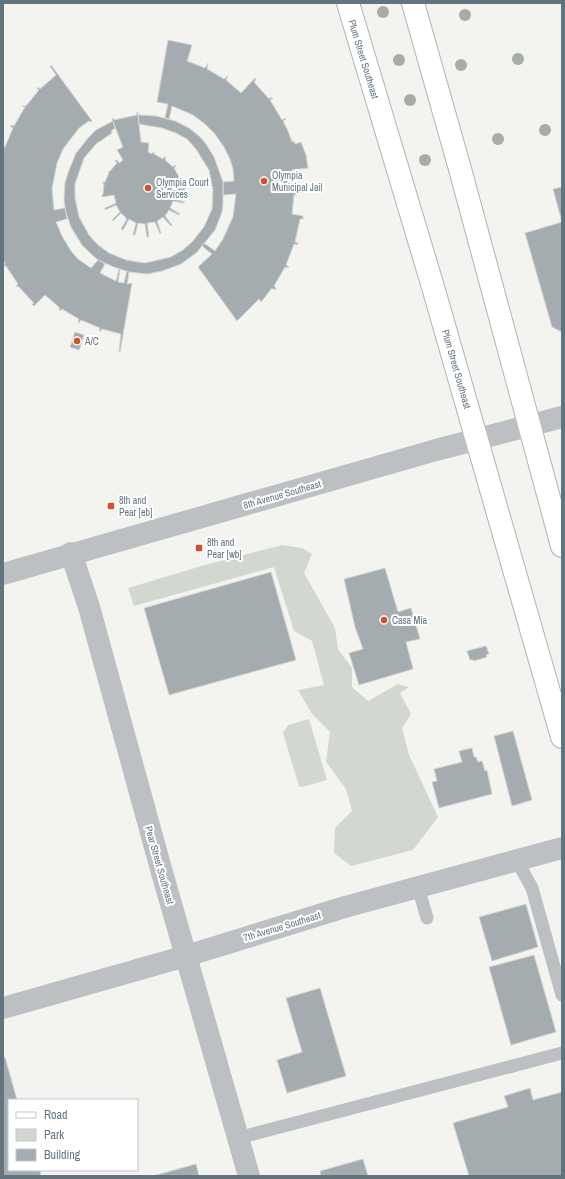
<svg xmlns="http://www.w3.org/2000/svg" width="565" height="1179" font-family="'Archivo Narrow',sans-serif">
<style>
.green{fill:#d2d8cf}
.building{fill:#a4acb0;stroke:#d4d4d2}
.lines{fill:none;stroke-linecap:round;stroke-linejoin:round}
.secondary-casing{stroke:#afb4b8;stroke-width:24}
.service{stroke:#bcc0c3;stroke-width:13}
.minor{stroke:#bcc0c3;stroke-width:22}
.tertiary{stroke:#bcc0c3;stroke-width:22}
.secondary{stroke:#fff;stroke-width:22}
.tree{fill:#a6aea1}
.poi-dot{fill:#d74e2c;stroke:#fff;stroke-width:1.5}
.labels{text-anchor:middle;stroke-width:4;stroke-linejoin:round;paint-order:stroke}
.street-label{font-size:10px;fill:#64747f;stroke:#fff}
.poi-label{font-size:10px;fill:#64747f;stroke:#fff;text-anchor:start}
</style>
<rect width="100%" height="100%" fill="#f3f3ef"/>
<!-- green -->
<path class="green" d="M282,545l20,3 10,6 -8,19 31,55 3,21 14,19v19l16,14 30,-17 11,3 -9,6 11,21 -9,14 7,27 29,62 -25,33 -62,16 -17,-13 1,-25 17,-17 -6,-22 -20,-27 4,-30 -18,-18 -14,-24 26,-5 -12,-44 -18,-10 -20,-64 -140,39 -6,-18 77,-23z
M309,719l18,61 -25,7 -3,-1 -16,-53 5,-8z"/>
<!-- building -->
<path class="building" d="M168,40l24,5 -5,16 18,7 3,-5 -1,6 17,10 4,-3 -2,4 15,13 14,-15 1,1 -2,3 15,17 3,-2 1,1 -3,2 12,20 3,-2 1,1 -3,2 5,10 4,11 2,-1 1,3 6,-2 5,13 2,13 -16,2 2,23h3v2h-3l-2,19 11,2v3h-3l-5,23 3,1 -1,2 -3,-1 -8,21 3,2 -2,1 -2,-1 -11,19 2,2 -1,2 -3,-2 -11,14 -2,-3 -22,22 -39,-54 14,-13 -10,-8 2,-3 11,8 8,-12 10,-22 3,-23 -13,1v-13l11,-1 -1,-12 -3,-10 -6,-12 -9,-13 -10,-10 -12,-9 -21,-9 -3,13 -4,-1 3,-14 -11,-2z
M51,65l41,56 -1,1 -2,-1 -10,7 -16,21 -6,14 -5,26 2,21 11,-2 2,11 -11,3 6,14 9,15 7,8 13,9 7,-8 7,4 -5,9 16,8 3,-12 1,1 -2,12 6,1 3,-12 2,1 -2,12 5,-1 -12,69 -1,-1 2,-17 -19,-5 -1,2h-2l1,-3 -19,-8 -2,3 -1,-1 1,-3 -17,-10 -2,2 -1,-1 1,-2 -15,-13 -11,11 -2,-2 2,-1 -16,-17 -1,1 -1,-1 2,-2 -12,-18h-3l2,-2 -2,-5v-106l1,-4 -1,-2h2l8,-19 -3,-2 1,-1 3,1 11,-19 -3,-1h4l13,-16 -2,-2 1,-1 2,2 16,-14 -6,-9z
M137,112h1v3l3,27 8,1 -1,9 4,2 1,-2h1v2l9,5 1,-2h2l-1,3 8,7 2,-2 1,1 -2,2 5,9 3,-1 1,2 -12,4 2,7 12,-1v2l-11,1 -1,8 12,3 -1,1 -11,-2 -3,7 10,6 -1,1 -10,-5 -4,6 7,9 -1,1 -8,-9 -6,4 4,12 -1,1 -5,-12 -8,1 2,14h-2l-2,-13 -7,-1 -3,12h-2l3,-12 -7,-4 -6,11 -2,-1 6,-10 -6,-6 -8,8 -1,-1 8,-8 -4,-7 -11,5v-2l11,-5 -2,-8 -12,2v-2l1,-1 1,-10h-1v-2h2l4,-9 -1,-1 2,-1 7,-8 -2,-2 2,-1 2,3 4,-3 -6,-10 6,-3 -11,-28 1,-1 1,2 23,-5z
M138,115l18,1 19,5 14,7 10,8 7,8 8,13 9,25v21l-1,9 -7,18 -13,16 -6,7 -15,11 -19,7 -15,3 -18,-2 -15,-5 -16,-7 -9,-8 -7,-7 -11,-18 -5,-14 -2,-13 1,-17 3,-10 8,-20 13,-16 7,-7 17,-9 2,7 -4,3 1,2 -16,11 -12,14 -9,26v14l4,19 10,18 9,10 11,8 17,7 19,3 26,-6 12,-7 9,-8 12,-15 8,-18 1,-19 -4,-20 -13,-21 -9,-10 -11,-6 -14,-5 -23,-4z
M562,187v35l-9,-33z
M562,222v110l-10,-5 -27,-94z
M75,332l9,3 -5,15 -9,-3z
M385,568l13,44 13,-4 9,31 -14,3 7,27 -54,16 -10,-32 14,-4 -8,-22 -11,-48z
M271,572l25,88 -127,35 -25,-87z
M486,646l3,8 -3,1 1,2 -13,4 -1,-1h-3l-3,-9z
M513,731l19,69 -20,6 -18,-70z
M472,748l2,9h2l2,5 4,-1 3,10 2,-1 5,24 -53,14 -7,-26 5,-1 -3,-12 28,-7 -3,-11z
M526,904l12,43 -46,14 -13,-44z
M534,955l22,77 -45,13 -22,-78z
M320,988l26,88 -59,17 -10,-33 25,-8 -16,-54z
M5,1057l12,43h-8v70h31l1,6h-38v-118z
M530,1088l3,12 29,-8v84h-93l-16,-53 55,-16 -4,-11z
M363,1159l5,17h-47l-1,-5z
M196,1164l3,12h-46z"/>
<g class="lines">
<defs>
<path id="secondary" d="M348,3l85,284 129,450
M413,3l47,166 102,377"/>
</defs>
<!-- secondary casing -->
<use href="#secondary" class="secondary-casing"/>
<!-- service -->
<path class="service" d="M517,861l15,27 30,107
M418,887l9,31
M238,1138l324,-85"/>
<!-- minor -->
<path class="minor" d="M71,553l18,54 72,262 88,307
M3,1008l183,-52 159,-49 217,-59"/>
<!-- tertiary -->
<path class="tertiary" d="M3,574l433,-124 126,-33"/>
<!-- secondary -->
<use href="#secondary" class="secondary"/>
</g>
<!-- trees -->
<g class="tree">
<circle cx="383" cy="12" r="6"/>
<circle cx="465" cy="15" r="6"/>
<circle cx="518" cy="59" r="6"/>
<circle cx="399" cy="60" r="6"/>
<circle cx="461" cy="65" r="6"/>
<circle cx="410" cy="100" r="6"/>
<circle cx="545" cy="130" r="6"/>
<circle cx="498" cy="139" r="6"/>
<circle cx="425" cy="160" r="6"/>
</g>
<!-- markers -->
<g class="poi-dot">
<circle cx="264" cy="181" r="4"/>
<circle cx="148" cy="188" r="4"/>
<circle cx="77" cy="341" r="4"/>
<rect x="107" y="502" width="8" height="8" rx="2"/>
<rect x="195" y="544" width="8" height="8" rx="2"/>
<circle cx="384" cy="620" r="4"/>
</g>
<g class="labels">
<!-- street labels -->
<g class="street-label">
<text transform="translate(364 59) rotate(73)" y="4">Plum Street Southeast</text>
<text transform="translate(457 369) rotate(74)" y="4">Plum Street Southeast</text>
<text transform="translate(282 494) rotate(-16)" y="4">8th Avenue Southeast</text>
<text transform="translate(160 865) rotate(74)" y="4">Pear Street Southeast</text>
<text transform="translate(282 926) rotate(-17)" y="4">7th Avenue Southeast</text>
</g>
<!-- poi labels -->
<g class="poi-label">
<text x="272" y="179">Olympia<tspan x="272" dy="12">Municipal Jail</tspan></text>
<text x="156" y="186">Olympia Court<tspan x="156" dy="12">Services</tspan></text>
<text x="85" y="345">A/C</text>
<text x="119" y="504">8th and<tspan x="119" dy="12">Pear [eb]</tspan></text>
<text x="207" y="546">8th and<tspan x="207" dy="12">Pear [wb]</tspan></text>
<text x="392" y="624">Casa Mia</text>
</g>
</g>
<!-- border -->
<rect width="565" height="1179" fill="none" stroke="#64747f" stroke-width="8"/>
<!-- legend -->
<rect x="8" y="1099" width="130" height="72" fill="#ffffff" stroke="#c1c7cc"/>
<rect x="16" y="1112" width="20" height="6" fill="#ffffff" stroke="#c1c7cc"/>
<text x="44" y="1119" font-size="12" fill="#64747f">Road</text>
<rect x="16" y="1129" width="20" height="12" fill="#d2d8cf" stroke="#c1c7cc"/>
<text x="44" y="1139" font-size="12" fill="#64747f">Park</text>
<rect x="16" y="1149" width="20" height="12" fill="#a4acb0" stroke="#c1c7cc"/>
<text x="44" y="1159" font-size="12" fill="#64747f">Building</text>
</svg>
